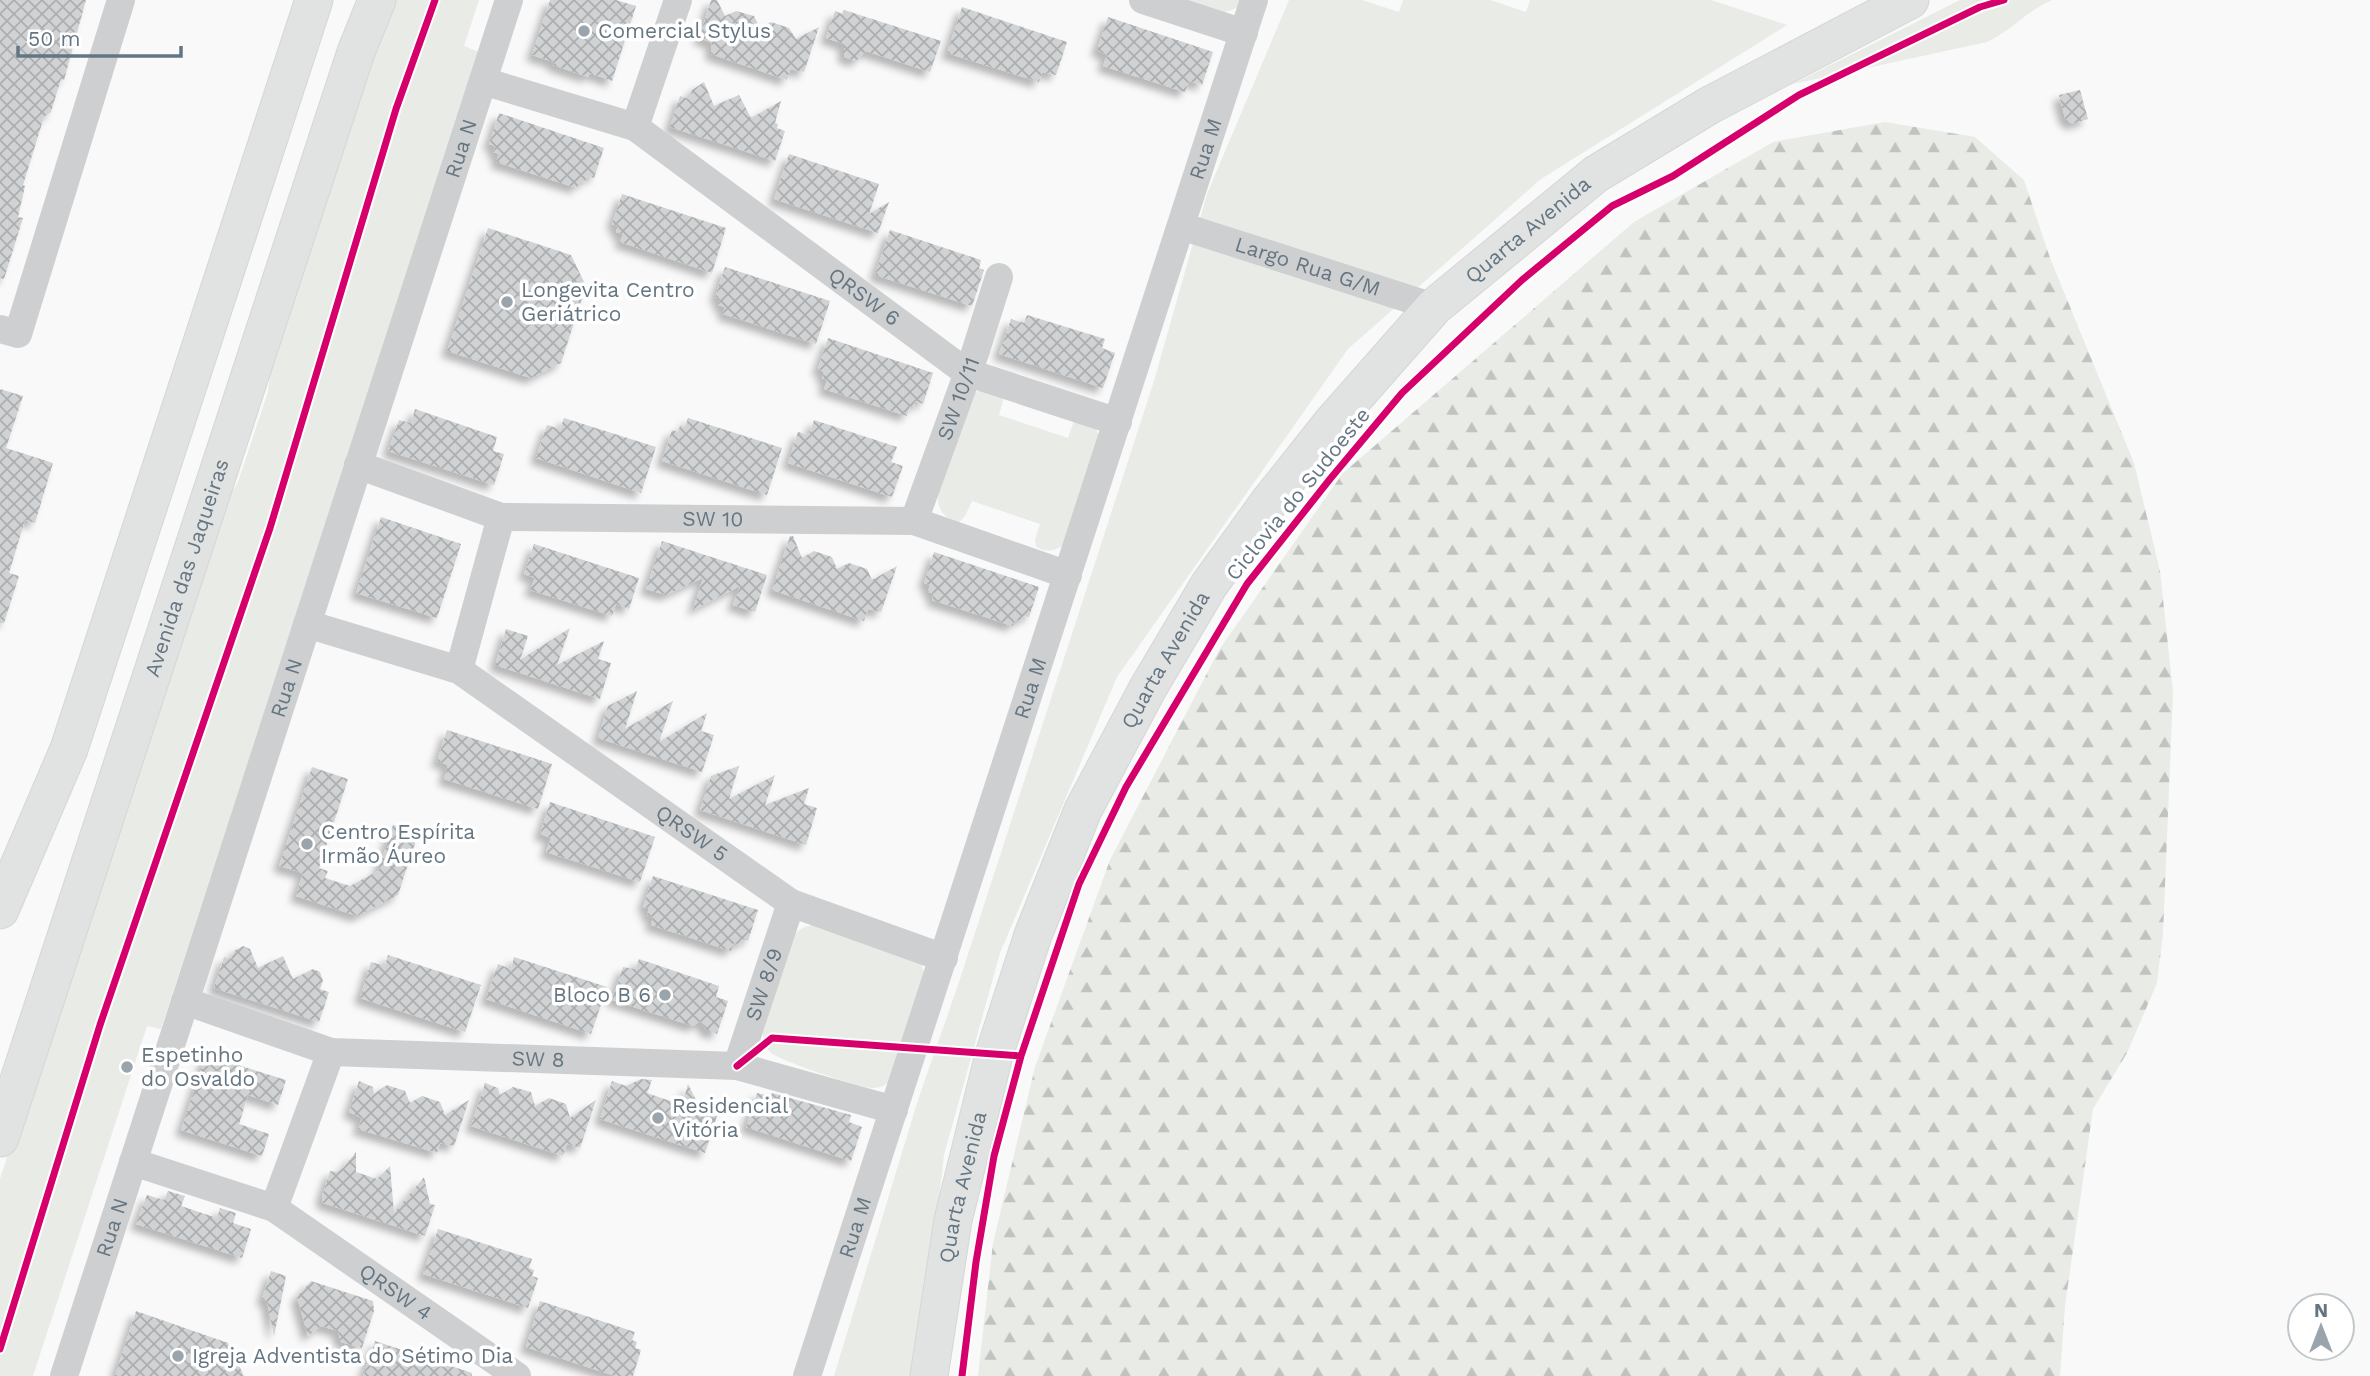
<svg xmlns="http://www.w3.org/2000/svg" width="2370" height="1376" font-family="'Work Sans',sans-serif">
<style>
.grass{fill:#e8ebe6}
.forest{fill:url(#forest-firs)}
.building{fill:url(#building-cross-hatch);filter:url(#shadow)}
.lines{fill:none;stroke-linecap:round;stroke-linejoin:round}
.major-casing{stroke:#d5d6d7;stroke-width:39}
.minor{stroke:#cecfd0;stroke-width:28}
.major{stroke:#e1e2e2;stroke-width:37}
.cycleway-casing{stroke:#fff;stroke-width:11}
.cycleway{stroke:#d6006c;stroke-width:7}
.poi-dot{fill:#99a4ac;stroke:#fff;stroke-width:2.5}
.labels{text-anchor:middle;stroke-width:7;stroke-linejoin:round;paint-order:stroke}
.poi-label{font-size:21px;fill:#657683;stroke:#fff;text-anchor:start}
.street-label{font-size:21px;fill:#657683;stroke:#fff}
</style>
<defs>
<pattern id="forest-firs" width="22" height="20" patternUnits="userSpaceOnUse" patternTransform="scale(1.75)"><rect width="22" height="20" fill="#e8ebe6"/><path d="M5 1l3.5 6h-7zM16 11l3.5 6h-7z" fill="#c0c3c0"/></pattern>
<pattern id="building-cross-hatch" width="8" height="8" patternUnits="userSpaceOnUse" patternTransform="scale(1.75)"><rect width="8" height="8" fill="#d0d2d3"/><path d="M0 0l8 8M0 8l8-8" fill="none" stroke="#acafb1"/></pattern>
<filter id="shadow"><feDropShadow dx="-6" dy="6" stdDeviation="3.5" flood-color="#0004"/></filter>
</defs>
<rect width="100%" height="100%" fill="#f9f9f9"/>
<!-- grass -->
<path class="grass" d="M385,0h94l-15,46 15,6 -318,977 -14,-3 -114,350h-33v-197l213,-656 25,-41 30,-90 6,-54z
M1177,0h68c-19,23 -42,7 -68,0z
M1289,0h73l37,12 4,-12h87l36,12 4,-12h181l76,25 -246,154 -193,170 -231,328 -117,276 -56,202 -26,221h-84l84,-276 41,-118 195,-601 53,-187z
M1960,0h92c-25,11 -41,31 -65,42l-194,42z
M979,390l25,7 -5,18 69,23 6,-17 19,2 7,15 -37,108c-9,5 -19,7 -27,0l-1,-6 5,-16 -68,-23 -7,15 -6,6c-12,-2 -20,-10 -21,-22 -1,-15 29,-87 35,-106z
M819,925l100,35 7,16 -37,106c-4,3 -9,6 -15,6 -11,1 -97,-28 -104,-36 -5,-5 -7,-13 -7,-20l30,-94c6,-11 14,-13 26,-13z"/>
<!-- forest -->
<path class="forest" d="M1885,122l90,15 49,43 26,78 84,205 26,108 13,121 -10,242 -6,49 -30,70 -34,56 -28,197 -5,70h-1082l15,-133 42,-176 75,-207 109,-210 124,-177 291,-251 139,-80z"/>
<!-- building -->
<path class="building" d="M0,0h86l-22,80 -3,-1 -10,33 -7,5 -21,68 2,1 -7,31 5,1 -19,61 -4,-1z
M550,0h66l20,6 -24,75 -22,-8 -2,4 -35,-12 1,-3 -22,-7z
M711,0h6l8,16 11,-5 18,5 6,12 11,-6 18,6 7,11 23,-12 -15,45 -14,-3 -3,11 -76,-26 1,-11 -13,-5z
M962,7l105,35 -11,33 -14,-3 -3,10 -92,-29z
M844,10l97,31 -11,31 -64,-21 -10,10 -12,-4v-13l-18,-6 9,-27 7,3z
M1108,17l105,35 -11,33 -13,-4 -4,11 -82,-26 4,-11 -10,-5z
M704,82l10,24 25,-11 12,23 30,-17 -6,22 3,1 -1,4 8,3 -10,30 -105,-34 10,-31 9,3 3,-9z
M2080,90l8,29 -16,5 -7,-6 -6,-23z
M499,113l105,35 -10,30 -7,-2 -2,7 -5,-2 -3,7 -81,-26 3,-8 -6,-2 2,-6 -6,-2z
M789,154l90,30 -10,30 20,-12 -11,31 -104,-34z
M622,194l104,34 -14,45 -92,-31 3,-8 -7,-2 2,-6 -6,-2z
M488,228l83,27 15,31 -25,77 -30,15 -84,-27z
M890,230l91,30 -2,8 5,2 -12,36 -97,-31z
M725,267l105,34 -14,43 -93,-30 2,-7 -7,-2 3,-6 -6,-2z
M1027,315l78,24 -3,9 13,5 -12,35 -104,-34 12,-35 13,4z
M828,338l105,35 -10,31 -8,-3 -1,7 -4,-2 -3,10 -83,-27 3,-9 -5,-2 2,-6 -6,-3z
M0,389l23,7 -17,52 47,15 -18,60 -10,-3 -16,53 10,3 -15,47h-4z
M415,409l82,28 -4,14 11,3 -10,31 -106,-34 11,-31 12,3z
M564,418l92,29 -15,46 -105,-35 11,-33 13,4z
M688,418l94,30 -15,47 -105,-34 10,-31 6,2 2,-6 5,1z
M814,420l83,27 -6,15 12,4 -11,31 -104,-34 10,-31 11,3z
M381,517l80,27 -24,74 -81,-25z
M790,536h3l9,22 12,-7 18,6 5,12 12,-6 18,6 5,11 25,-14 -16,46 -13,-3 -4,12 -92,-31z
M662,541l105,34 -12,37 -22,-7 7,-19 -47,24 10,-32 -37,17 -20,-6z
M534,544l105,34 -10,31 -13,-5 -4,12 -82,-26 5,-12 -11,-4z
M934,552l105,35 -10,30 -6,-1 -2,5 -6,-1 -2,6 -81,-26 2,-7 -6,-1 2,-7 -6,-2z
M570,628l-13,37 47,-24 -6,18 13,4 -11,36 -105,-34 11,-36 22,7 -8,24z
M637,691l-12,38 48,-28 -14,41 48,-29 -6,18 13,4 -12,37 -104,-34 10,-32z
M447,730l105,34 -14,45 -94,-30 4,-14 -11,-4z
M739,766l-10,33 46,-24 -10,30 44,-17 -5,16 13,4 -11,37 -106,-35 11,-34z
M312,767l36,12 -29,89 9,3 -3,7 25,8 28,-15 15,-46 25,9 -20,61 -41,21 -61,-20 7,-23 -24,-7z
M550,802l105,35 -15,45 -94,-30 5,-14 -11,-4z
M653,876l105,34 -10,31 -6,-2 -2,6 -6,-2 -3,8 -80,-26 2,-8 -6,-2 2,-7 -6,-1z
M243,946l7,3 8,19 25,-12 10,23 20,-10 7,3 3,9 -3,8 9,3 -10,30 -105,-34 10,-31 7,2 3,-8z
M388,955l93,30 -16,47 -105,-34 11,-36 14,4z
M514,957l93,30 -16,47 -105,-35 12,-35 13,5z
M639,959l80,27 -3,11 12,4 -11,33 -11,-4 -5,-9 -8,5 -81,-26 11,-33 12,2z
M206,1055l80,25 -8,25 -30,-10 -9,29 30,10 -7,22 -81,-26z
M641,1079l11,1 -5,13 35,12 6,-21 13,26 16,6 -12,37 -105,-34 12,-38 14,5z
M359,1081l14,6 1,7 13,-9 18,6 5,12 12,-7 18,6 5,13 24,-15 -15,46 -14,-3 -3,10 -79,-24 4,-11 -13,-6z
M485,1083l13,5 2,7 13,-8 18,5 4,14 14,-8 17,6 4,14 26,-18 -16,48 -13,-4 -4,12 -92,-30z
M757,1093l14,3 1,-3 79,22 -2,7 13,5 -11,34 -105,-34z
M356,1152v20l21,7 13,-13 4,47 30,-36 6,27 5,1 -10,31 -102,-33 -1,-7 8,-25 6,1 7,-4z
M168,1191l17,5 -4,10 36,12 3,-10 16,5 -3,10 18,6 -9,29 -106,-34 11,-29 17,5z
M438,1229l94,30 -3,9 5,2 -2,6 6,2 -10,30 -105,-34z
M271,1271l15,5 -12,60 -7,-35 -5,-2z
M311,1281l62,20 1,10 -12,37 -21,-6 -3,-11 -17,-5 -13,10 -11,-39z
M540,1301l95,31 -3,8 5,2 -2,6 6,2 -8,26h-18l-89,-29z
M136,1311l92,32 16,33h-129z
M375,1341l97,32v3h-109z"/>
<g class="lines">
<defs>
<g id="major">
<path d="M0,910l69,-161 245,-749"/>
<path id="s11" d="M0,1138l356,-1086 21,-52"/>
<path id="s12" d="M929,1376l24,-156 41,-165 39,-120 50,-125 65,-122 61,-103 60,-83 62,-78 103,-117 162,-133 114,-69 200,-105"/>
</g>
</defs>
<!-- major casing -->
<use href="#major" class="major-casing"/>
<!-- minor -->
<g class="minor">
<path d="M1143,0l101,33"/>
<path id="s1" d="M483,81l152,46 331,245 152,50"/>
<path d="M635,127l43,-127"/>
<path id="s2" d="M1181,226l253,81"/>
<path d="M0,329l18,5 103,-334"/>
<path id="s3" d="M358,465l143,52 413,4 154,54"/>
<path id="s4" d="M914,521l61,-168 24,-76"/>
<path id="s5" d="M307,624l152,46 332,233 153,55"/>
<path d="M459,670l42,-153"/>
<path id="s6" d="M185,1001l146,51 406,14 157,44"/>
<path id="s7" d="M737,1066l54,-163"/>
<path id="s8" d="M133,1162l141,46 243,168"/>
<path d="M274,1208l57,-156"/>
<path id="s9" d="M64,1376l445,-1376"/>
<path id="s10" d="M807,1376l447,-1376"/>
</g>
<!-- major -->
<use href="#major" class="major"/>
<defs>
<path id="cycleway" d="M737,1066l35,-28 249,18
M0,1349l100,-324 170,-497 126,-419 39,-109
M962,1376l14,-114 18,-106 27,-100 58,-172 47,-97 121,-203 83,-105 72,-86 120,-113 90,-74 61,-30 126,-81 181,-88 24,-7"/>
</defs>
<!-- cycleway casing -->
<use href="#cycleway" class="cycleway-casing"/>
<!-- cycleway -->
<use href="#cycleway" class="cycleway"/>
</g>
<!-- markers -->
<g class="poi-dot">
<circle cx="584" cy="31" r="7"/>
<circle cx="507" cy="302" r="7"/>
<circle cx="307" cy="844" r="7"/>
<circle cx="665" cy="995" r="7"/>
<circle cx="127" cy="1067" r="7"/>
<circle cx="658" cy="1118" r="7"/>
<circle cx="178" cy="1356" r="7"/>
</g>
<g class="labels">
<!-- poi labels -->
<g class="poi-label">
<text x="598" y="38">Comercial Stylus</text>
<text x="521" y="297">Longevita Centro<tspan x="521" dy="24">Geriátrico</tspan></text>
<text x="321" y="839">Centro Espírita<tspan x="321" dy="24">Irmão Áureo</tspan></text>
<text x="651" y="1002" text-anchor="end">Bloco B 6</text>
<text x="141" y="1062">Espetinho<tspan x="141" dy="24">do Osvaldo</tspan></text>
<text x="672" y="1113">Residencial<tspan x="672" dy="24">Vitória</tspan></text>
<text x="192" y="1363">Igreja Adventista do Sétimo Dia</text>
</g>
<!-- street labels -->
<g class="street-label">
<text dy="7" stroke="none"><textPath href="#s9" startOffset="1290">Rua N</textPath></text>
<text dy="7" stroke="none"><textPath href="#s10" startOffset="1290">Rua M</textPath></text>
<text dy="7" stroke="none"><textPath href="#s12" startOffset="1326">Quarta Avenida</textPath></text>
<text dy="7" stroke="none"><textPath href="#s2" startOffset="133">Largo Rua G/M</textPath></text>
<text dy="7" stroke="none"><textPath href="#s1" startOffset="444">QRSW 6</textPath></text>
<text dy="7" stroke="none"><textPath href="#s4" startOffset="130">SW 10/11</textPath></text>
<text transform="translate(1298 494) rotate(-51)" y="7">Ciclovia do Sudoeste</text>
<text dy="7" stroke="none"><textPath href="#s3" startOffset="364">SW 10</textPath></text>
<text dy="7" stroke="none"><textPath href="#s11" startOffset="600">Avenida das Jaqueiras</textPath></text>
<text dy="7" stroke="none"><textPath href="#s12" startOffset="760">Quarta Avenida</textPath></text>
<text dy="7" stroke="none"><textPath href="#s9" startOffset="723">Rua N</textPath></text>
<text dy="7" stroke="none"><textPath href="#s10" startOffset="723">Rua M</textPath></text>
<text dy="7" stroke="none"><textPath href="#s5" startOffset="443">QRSW 5</textPath></text>
<text dy="7" stroke="none"><textPath href="#s7" startOffset="86">SW 8/9</textPath></text>
<text dy="7" stroke="none"><textPath href="#s6" startOffset="362">SW 8</textPath></text>
<text dy="7" stroke="none"><textPath href="#s12" startOffset="192">Quarta Avenida</textPath></text>
<text dy="7" stroke="none"><textPath href="#s9" startOffset="156">Rua N</textPath></text>
<text dy="7" stroke="none"><textPath href="#s10" startOffset="156">Rua M</textPath></text>
<text dy="7" stroke="none"><textPath href="#s8" startOffset="296">QRSW 4</textPath></text>
</g>
</g>
<!-- north arrow -->
<g transform="translate(2321 1327)"><circle r="33" fill="#ffffff" stroke="#c1c8cd" stroke-width="2"/>
<path d="M0-5L12 26L0 18L-12 26Z" fill="#99a4ac"/>
<text y="-10" font-size="19" font-weight="bold" text-anchor="middle" fill="#657683">N</text>
</g>
<!-- scale -->
<path d="M18 46v10h163v-10" fill="none" stroke="#657683" stroke-width="3.5"/>
<text x="28" y="46" font-size="21" fill="#657683" stroke="#ffffff" stroke-width="5" paint-order="stroke">50 m</text>
</svg>
